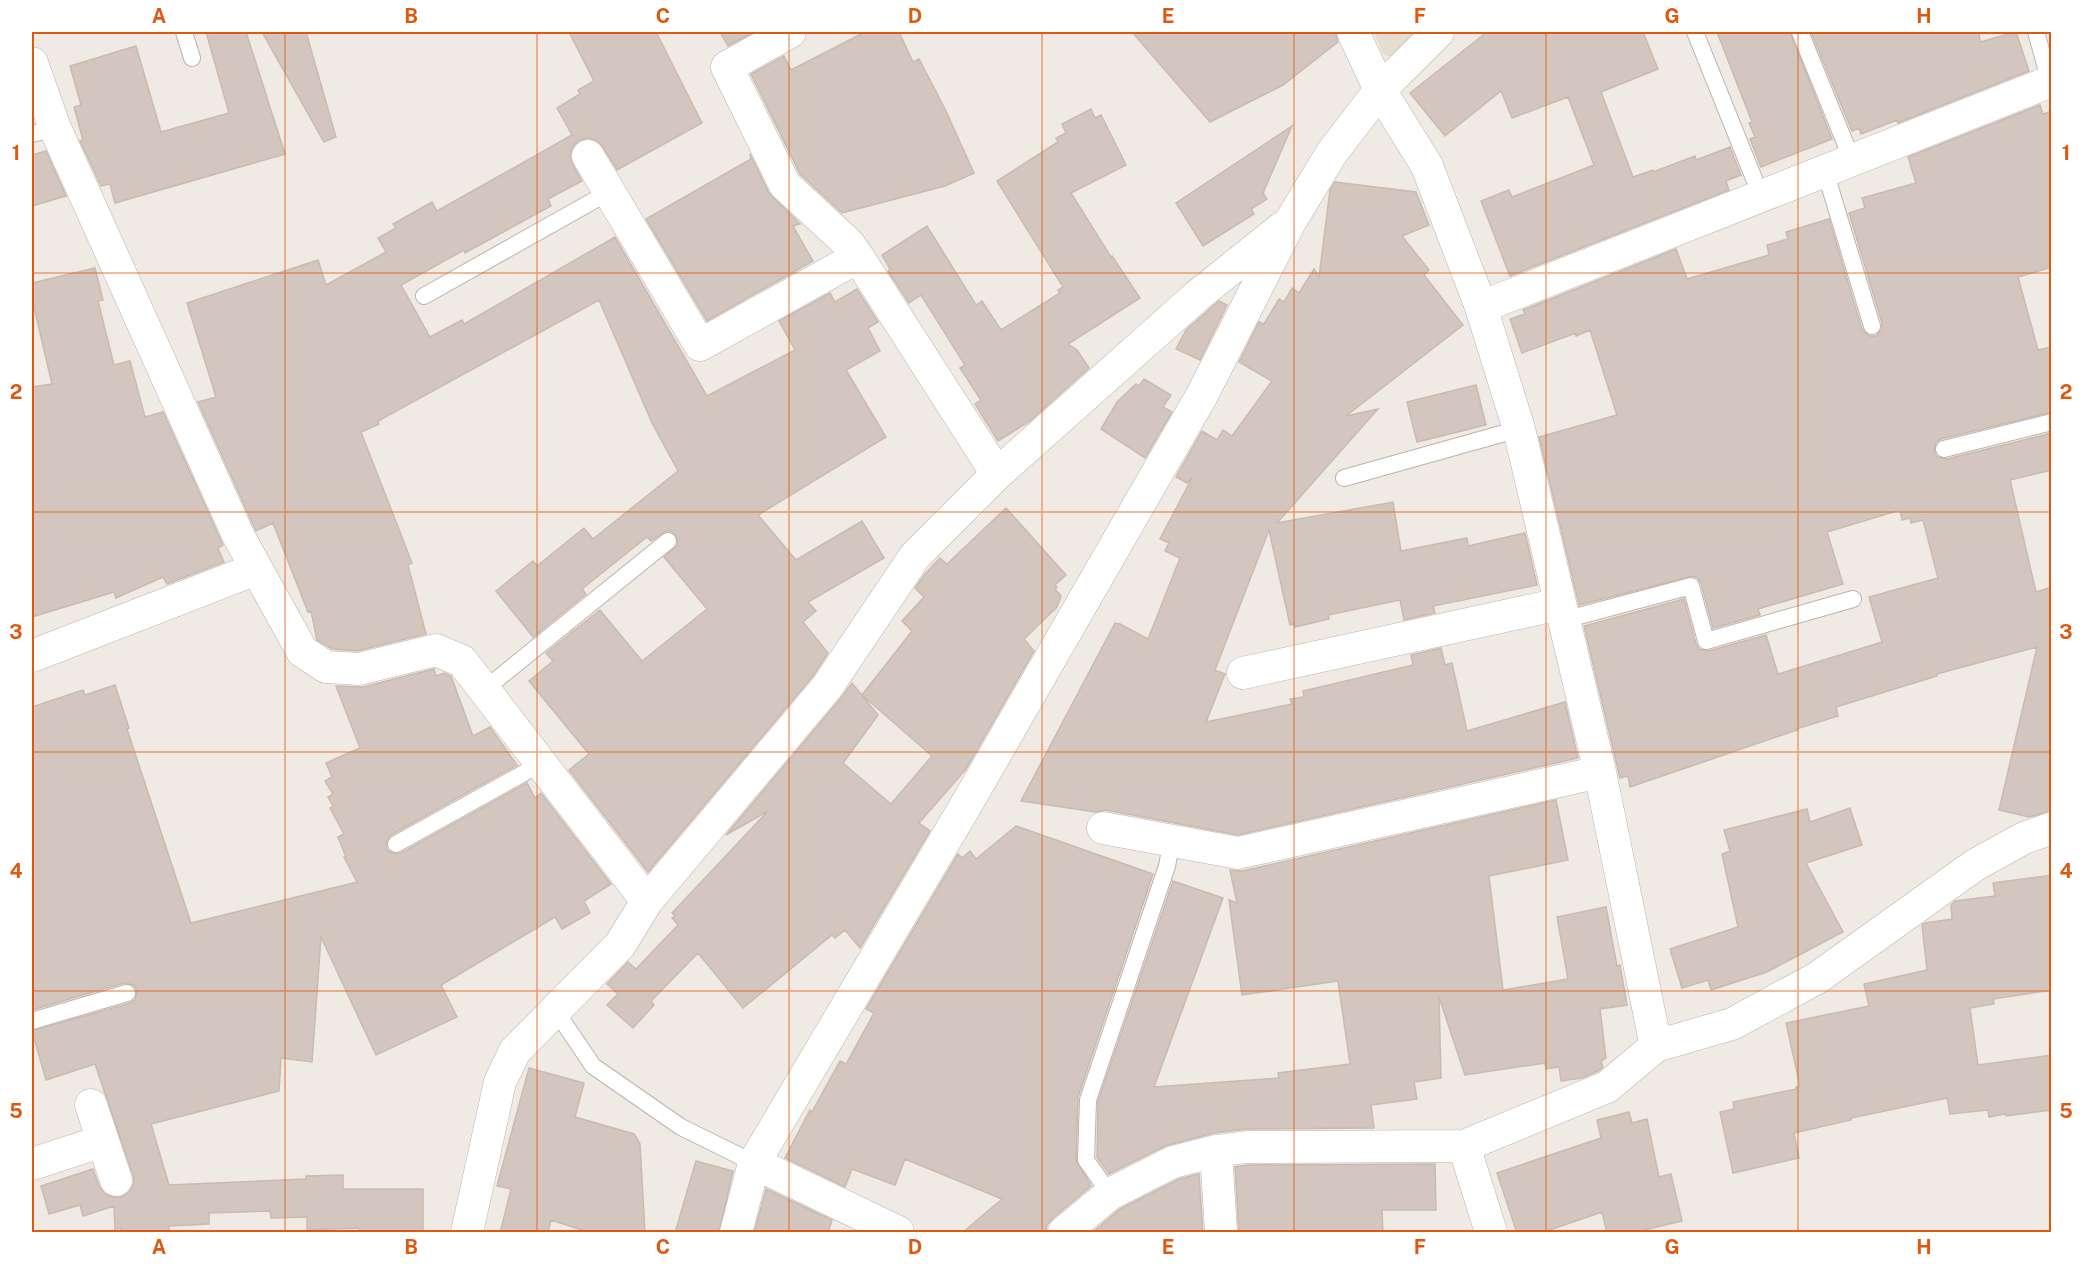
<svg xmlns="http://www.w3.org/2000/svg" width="2083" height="1264" font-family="'Public Sans',sans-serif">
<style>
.education{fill:#e7dcd0}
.building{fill:#d3c6be;stroke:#cabaaf;stroke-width:1.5}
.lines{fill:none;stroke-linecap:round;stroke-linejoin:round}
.service-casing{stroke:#bdb3ab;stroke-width:18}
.minor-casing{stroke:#bdb3ab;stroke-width:33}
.service{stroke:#fff;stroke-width:16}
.minor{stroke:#fff;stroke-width:32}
.grid{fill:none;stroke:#e0570e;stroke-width:1.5;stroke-opacity:0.55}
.neatline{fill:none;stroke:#e0570e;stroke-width:2}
.grid-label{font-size:20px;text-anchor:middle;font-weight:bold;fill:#e0570e}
</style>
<rect width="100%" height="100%" fill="#f0eae4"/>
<!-- education -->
<path class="education" d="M1374,32h47l-26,26 -12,-4z"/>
<!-- building -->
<path class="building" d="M206,32h40l39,122 -170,49 -5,-19 -9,2 -21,-45 3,-1 -9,-33 7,-2 -11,-39 66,-20 25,86 68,-19z
M262,32h44l30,105 -12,5z
M569,32h87l46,91 -85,47 -14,-23 -6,-6 -9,-3 -10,3 -6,7 -2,9 3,8 9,16 -34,18 3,7 -86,47 -1,-3 -63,35 29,52 32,-17 2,4 151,-87 92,159 88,-46 -16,-29 51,-28 5,9 22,-13 21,33 -10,6 12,23 -34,19 40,67 -128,78 38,45 66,-39 22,37 -76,44 8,9 -13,11 25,31 -15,23 -165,196 -79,-102 20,-16 -60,-73 24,-20 -7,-8 54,-43 42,51 65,-52 -43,-52 14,-12 -2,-10 -5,-4h-5l-15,10 -4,-4 -65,52 4,5 -53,43 -37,-46 37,-30 4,5 47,-38 9,11 85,-68 -26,-48 -53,-123 -221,121 1,3 -18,8 51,131 -4,2 18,69 -69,17 -25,-2 -15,-9 -6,-29 -3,1 -35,-89 -17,8 -2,-4 -56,-125 18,-5 -29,-94 131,-43 8,25 60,-33 -8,-14 18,-10 -3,-4 39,-22 5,9 135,-76 -15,-27 23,-14 -2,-4 16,-9z
M720,32h34l-26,14z
M865,32h34l14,30 6,-3 26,50 29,64 -29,13 -103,27 -42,-39 -49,-100 33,-18 7,14z
M1132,32h203l3,10 -55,43 -73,37z
M1487,32h156l15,37 -57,23 32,85 20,-7v2l42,-16 1,4 34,-13 11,28 -15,6 3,9 -219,86 -29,-75 28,-11 3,7 82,-32 -26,-68 -56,21 -11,-27 -56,45 -35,-43z
M1717,32h73l42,107 -71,28 -11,-28 5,-2 -6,-14 3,-1z
M1811,32h168l1,10 36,-10 13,39 -131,52 -1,-3 -36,14 -2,-6 -7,3z
M2040,105l3,9 9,-3v156l-34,10 20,73 14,-3v65l-111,27 -5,3 -2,9 3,6 10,2 105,-26v37l-42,10 26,112 16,-5v224l-23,6 -30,-7 38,-163 -100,27v2l-101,31 2,9 -42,13 1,1 -167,57 -2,-11 -8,2 -36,-152 100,-27 12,45 3,5 10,2 57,-16 12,39 104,-32 -13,-45 69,-19 -15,-58 -12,3 -1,-5 -8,2 -2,-10 -73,22 16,52 -85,25 2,6 -47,13 -12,-45 -3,-5 -5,-2 -114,29 -40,-168 78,-22 -27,-85 -14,6v-3l-54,20 -12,-34 15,-5 -2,-4 153,-61 11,30 82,-24 -2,-10 21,-6 -2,-7 43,-13 33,110 7,7h7l6,-7v-6l-33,-110 16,-5 -3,-10 54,-15 -8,-26z
M1091,109l4,9 6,-3 25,50 -55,28 40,64 1,-1 28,42 -72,46 9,6 12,18 -59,53 -32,20 -23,-37 6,-4 -21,-32 5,-3 -44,-70 -12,8 -21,-32 2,-2 -8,-14 45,-29 49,79 6,-4 19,29 59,-37 -2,-3 5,-3 -66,-106 61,-39 -2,-4 10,-5 -4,-9z
M1292,126l-29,67 4,6 -16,10 3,5 -51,32 -27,-43z
M46,151l20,45 -34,10v-51z
M750,154l19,39 31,31 -7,2 20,35 -106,60 -61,-102 105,-60z
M1335,182l81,10 13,33 -27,11 27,34 -5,5 39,50 -117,91 32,-7 -101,114 116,-21 8,49 66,-13 1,8 57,-13 12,52 -104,21 2,7 -31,7 -4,-20 -72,15 1,4 -34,8 -1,-3 -4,1 -21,-95 -54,140 10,4 -19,48 86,-18 -2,-5 14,-2 -1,-6 110,-26 -2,-10 30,-7 4,17 7,-2 15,68 98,-29 13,56 -340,77 -132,-25 -11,2 -74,-11 94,-178 5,1 28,15 32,-81 -15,-7 4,-8 -9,-4 32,-61 -5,5 -11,-6 26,-46 15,9 6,-10 9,6 40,-55 -33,-19 20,-40 5,2 15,-25 5,3 8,-14 7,5 15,-24 5,8 11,-87z
M95,268l8,32 -5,1 16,64 16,-4 15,56 18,-5 60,133 -5,3 6,14 -57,22 -4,-7 -47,21 -2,-6 -82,25v-230l20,-3 -20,-85v-16z
M1219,301l8,4 -27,55 -24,-11 10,-19z
M1144,379l27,16 -8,12 9,5 -27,46 -44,-29 16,-27 19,-18 3,2z
M1476,385l10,40 -69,17 -10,-40z
M1006,508l60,67 -11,10 2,2 -2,2 6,7 -4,11 -33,32 10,12 -68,118 -47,54 11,8 -70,117 -15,-18 -10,8 -3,-3 -89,73 -45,-55 -47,48 3,4 -21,23 -26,-23 11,-11 -11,-10 21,-22 8,7 42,-44 -6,-7 3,-2 -3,-3 96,-102 -42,24 115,-137 11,-15 26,32 -35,48 48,41 41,-48 -70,-61 50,-64 -10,-10 22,-24 -9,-9 10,-14 15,-16 7,6z
M434,669l2,7 8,-3 7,3 22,60 17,-9 27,38 -126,70 -5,8 1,7 8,4 6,-1 126,-70 8,15 6,-5 70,91 -27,17 6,12 -28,16 -7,-12 -114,68 16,32 -81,38 -55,-118 -9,125 -31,-4 -2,33 -128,33 18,61 137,-6v-3l37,-1v14h80v44h-64v-5l-52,2v-13l-36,1 -1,-7 -61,2v11l-40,2v7l-48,-1v-4l-6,1 -1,-23 -31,10 -3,-11 -31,9 -8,-28 52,-17 6,17 5,7 8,4h9l9,-6 4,-8 -1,-8 -38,-111 -49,16 -14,-49 98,-28 5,-3 2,-9 -3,-6 -10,-2 -92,27v-303l51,-17 2,5 30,-10 14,43 -2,1 64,194 166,-41 -13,-25h2l-8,-20 6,-3 -14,-26 3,-2 -5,-9 5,-3 -8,-13 7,-4 -6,-14 34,-15 -24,-62 27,1z
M1556,800l12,60 -79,16 14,114 65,-11 -11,-62 49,-10 11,59 3,-1 7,40 -27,4 6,49 -5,3 2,6 -5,4 -16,7 -21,3 -2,-14 -13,2 -1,-6 -80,12 -26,-78 2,81 -27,4 3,17 -46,6 3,23 -127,1 -33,4 -49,13 -56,28 -12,-17 1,-55 75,-221 50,17 -69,189 125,-9 -1,-5 72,-9 -12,-83 -96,14 -13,-95 8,3 -7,-33 12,1z
M1850,808l12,37 -56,18 37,69 -76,40 -56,18 -3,-10 -26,8 -12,-39 68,-22 -16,-73 8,-3 -6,-21 83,-21 3,13z
M1016,826l137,48 -75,223 -2,63 15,26 -38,32 -6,7 -1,8h-84l40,-34 -97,-40 -10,26 -43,-16 -7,18 -60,-29 25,-48 2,2 28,-51 6,3 28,-51 -8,-4 92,-155 4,4 8,-7 6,8z
M2052,875v115l-59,9 1,5 -24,4 8,57 74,-10v55l-46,6 -1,-2 -16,3 -1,-7 -38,4 -3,-16 -96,20v2l-57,13 5,25 -66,15 -13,-61 14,-3 -1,-7 63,-13v-2l4,-1 -14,-63 83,-17 -5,-22 63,-14 -5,-45 3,-2 27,-4 -1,-14 4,-4 40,-5 -2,-13z
M529,1068l55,15 -9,34 59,17 6,10 5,89h-54l-40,-13 -3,13h-48l11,-44 -14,-3z
M1629,1112l3,11 15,-4 12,58 12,-3 11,47 -50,12h-25l-5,-21 -61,21h-24l-20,-60 104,-35 -4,-18z
M696,1161l37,10 -14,62h-44z
M1435,1164l1,46h-54l1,23h-144l-4,-66 13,-2z
M1199,1174l4,59h-111l28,-24 59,-30z
M766,1189l66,31 -4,13h-74z"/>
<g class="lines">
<defs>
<path id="service" d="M184,32l8,26
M1695,32l66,164
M1800,32l52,128
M2036,32l14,50
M32,134l23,-6
M1825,171l47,155
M424,296l185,-104
M1944,449l108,-27
M1344,478l175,-49
M1564,620l127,-34 15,55 147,-42
M485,689l183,-148
M396,844l146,-81
M556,1011l37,55 88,61 73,36
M32,1021l95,-28
M1110,1194l-24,-34 2,-60 79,-234 5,-26"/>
<path id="minor" d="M790,32l-63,35 58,118 64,59 9,13 139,217
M1353,32l27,58 47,76 54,141 38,122 81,343 56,274
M32,63l23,65 183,407 64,116 24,16 33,2 77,-19 26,11 185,240
M588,156l112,189 158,-88
M1481,307l571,-226
M32,656l224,-87
M1243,673l317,-69
M1103,828l135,25 362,-81
M91,1105l25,75
M1464,1146l27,86
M1216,1151l5,81
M754,1163l144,69
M32,1164l71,-23
M467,1232l33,-150 15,-31 105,-106 27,-44 180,-214 88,-131 82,-82 200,-178 85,-68
M736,1232l18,-69 212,-358 236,-410 88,-173 41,-68 49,-64 58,-58
M1064,1232l46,-38 63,-32 43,-11 31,-4 217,-1 143,-59 49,-41 76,-22 85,-46 158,-113 49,-27 28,-10"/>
</defs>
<!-- service casing -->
<use href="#service" class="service-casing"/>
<!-- minor casing -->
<use href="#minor" class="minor-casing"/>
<!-- service -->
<use href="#service" class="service"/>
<!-- minor -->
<use href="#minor" class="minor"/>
</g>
<!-- grid -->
<path class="grid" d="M285,32v1200M537,32v1200M789,32v1200M1042,32v1200M1294,32v1200M1546,32v1200M1798,32v1200M32,273h2020M32,512h2020M32,752h2020M32,991h2020"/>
<!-- border -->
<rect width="2083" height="1264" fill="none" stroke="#ffffff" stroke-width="66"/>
<rect x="33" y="33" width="2017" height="1198" class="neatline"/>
<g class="grid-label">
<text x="159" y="23">A</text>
<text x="411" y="23">B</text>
<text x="663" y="23">C</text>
<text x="915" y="23">D</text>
<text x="1168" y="23">E</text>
<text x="1420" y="23">F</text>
<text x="1672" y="23">G</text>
<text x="1924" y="23">H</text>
<text x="16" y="160">1</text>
<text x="2066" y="160">1</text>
<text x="16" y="399">2</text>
<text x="2066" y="399">2</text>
<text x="16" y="639">3</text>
<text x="2066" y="639">3</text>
<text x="16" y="878">4</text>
<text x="2066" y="878">4</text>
<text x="16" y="1118">5</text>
<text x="2066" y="1118">5</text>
<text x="159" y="1254">A</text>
<text x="411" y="1254">B</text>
<text x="663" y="1254">C</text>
<text x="915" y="1254">D</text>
<text x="1168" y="1254">E</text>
<text x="1420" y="1254">F</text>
<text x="1672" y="1254">G</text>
<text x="1924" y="1254">H</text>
</g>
</svg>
